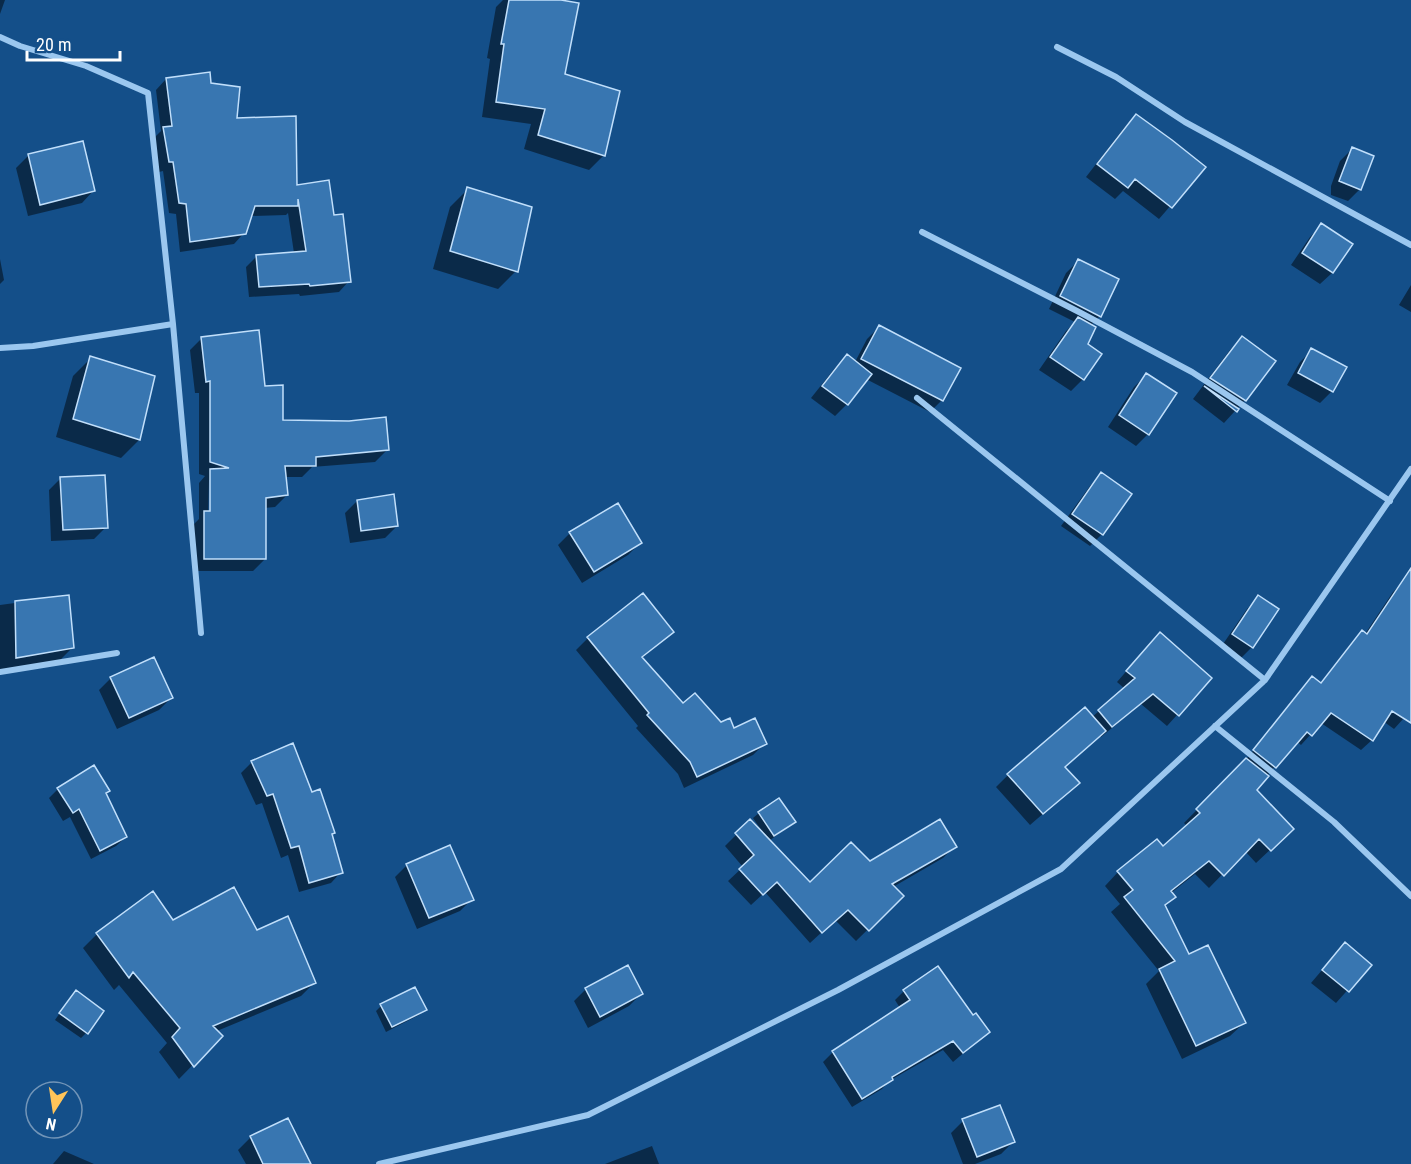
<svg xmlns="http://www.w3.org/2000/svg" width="1411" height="1164" font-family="'Roboto Condensed',sans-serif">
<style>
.shadow{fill:#0007;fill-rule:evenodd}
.building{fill:#3876b1;stroke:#c1dffb;stroke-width:1.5}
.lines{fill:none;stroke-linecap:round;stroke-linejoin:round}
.street{stroke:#9bc7ef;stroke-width:6}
</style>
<rect width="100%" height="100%" fill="#144f89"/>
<!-- shadow -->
<path class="shadow" d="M0,0h5l-5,14z
M503,0h50l10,76 41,79 -15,15 -65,-21 7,-25 -49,-7 8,-58 -3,-1 9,-51z
M166,79l44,6 26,34 60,68 37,29 16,65 -10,11 -39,4 -1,-2 -50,3 -3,-30 11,-11 37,-3 -6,-40 -2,2 -36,1 -6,17 -10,11 -54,8 -4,-38 -7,-1 -6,-42 -4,1 -6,-33 8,-8 -5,-41z
M1136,116l68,51 -45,52 -36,-28 -8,8 -29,-22 38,-49z
M82,142l12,48 -12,13 -54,13 -12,-48 12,-12z
M1352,149l8,40 -12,12 -17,-6v-9l9,-25z
M468,189l48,82 -18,18 -65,-20 17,-62z
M1322,225l10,48 -12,11 -29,-19 19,-28z
M0,259l4,21 -4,4z
M1078,261l39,18 -18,38 -9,9 -4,18 14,10 -17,25 -12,12 -32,-21 27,-39 9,-9 -26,-13 17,-36z
M1411,285v27l-12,-7z
M879,327l63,73 -12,12 -64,-33 -19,25 -12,12 -24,-18 24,-30 12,-12 8,6 12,-23z
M202,338l62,49 18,35 105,28 -12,12 -63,5 -10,10h-17l2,18 -12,12 -11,1 1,51 -12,12h-60v-46l6,-6v-36l6,-7 -6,-2v-81h-4l-5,-43zM209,480h3v39h-4z
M1242,338l3,62 -21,23 -31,-24 37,-49z
M1312,350l20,41 -12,12 -33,-18 13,-23z
M91,358l62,19 -14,63 -18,18 -65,-21 17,-61z
M1146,375l2,59 -12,12 -28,-19 26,-40z
M1102,474v60l-12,12 -29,-20 29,-40z
M61,478l45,49 -12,12 -43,2 -2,-51z
M357,501l40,25 -12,12 -35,5 -5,-30z
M570,533l70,10 -12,12 -46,28 -24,-38z
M1403,582l8,5v121l-7,10 -10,11 -11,-8 -11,19 -11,10 -40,-27 -20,22 -5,-4 -41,49 37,39 -36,34 -11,-12 -36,37 -14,-14 -24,19 3,4 -10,9 24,50 56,67 -14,13 -48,23 -36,-75 13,-13 -48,-59 9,-8 -15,-18 13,-14 45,-24 24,-22 -3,-3 61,-62 57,-73 10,-10 8,6 32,-42 11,-10 2,2 28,-42z
M67,596l6,51 -15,15 -58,10v-67z
M1259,597l-7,50 -12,12 -19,-12 26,-38z
M672,632l-30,26 41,47 82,38 -12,12 -69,33 -6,-14 -42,-46 2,-2 -62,-76 12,-12z
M1149,645l57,38 -39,43 -26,-22 -40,33 -1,-2 -36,32 2,27 -36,31 -34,-38 12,-12 84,-58 33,-28 -8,-7z
M111,678l60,20 -12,12 -42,19 -18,-39z
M252,762l60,32 18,41 11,37 -10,11 -32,9 -11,-37 -7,3 -19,-55 -6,2 -15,-32z
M58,789l47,5 21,43 -10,9 -25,13 -21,-42 -7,4 -14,-23z
M759,813l35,9 -25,19 41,43 60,-21 85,-17 -12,12 -50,29 9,9 -46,45 -21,-21 -25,23 -45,-51 -14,13 -23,-24 15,-14 -18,-21 25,-25 11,11 1,-1 -9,-13z
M407,865l65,34 -12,12 -43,18 -22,-52z
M173,922l83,10 59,50 -14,14 -84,35 4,5 -42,43 -20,-27 8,-9 -48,-58 -5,5 -31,-42 14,-14z
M1334,956l36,9 -34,38 -25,-20z
M586,989l55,5 -12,12 -41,22 -14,-27z
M904,991l69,26 15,15 -35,30 -10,-12 -54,31 -7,8 -30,18 -29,-45 10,-10 67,-44 -5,-8z
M71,997l15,36 -5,5 -26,-18z
M381,1006l44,4 -6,5 -33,17 -10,-21z
M287,1120l22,44h-63l-8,-14 12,-12z
M963,1121l50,21 -12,12 -26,10h-12l-12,-31z
M652,1146l7,18h-54z
M64,1151l30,13h-41z"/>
<!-- building -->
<path class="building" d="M509,0h52l18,3 -14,71 55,17 -15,65 -67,-21 7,-26 -49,-7 8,-58h-3z
M210,72l1,11 29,4 -3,31 59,-2 1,69 32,-5 5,35 9,-1 8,68 -41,4 -1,-2 -50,3 -3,-32 50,-4 -8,-52v7h-43l-9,28 -56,8 -4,-38 -7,-1 -6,-41h-4l-6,-35 9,-1 -6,-48z
M1136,114l36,26 34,27 -34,41 -37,-29 -7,9 -31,-24z
M83,141l12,50 -55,14 -12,-51z
M1352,147l22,9 -13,34 -22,-9z
M467,187l65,20 -14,65 -68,-21z
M1321,223l32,21 -20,29 -31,-20z
M1078,259l41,20 -18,38 -41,-21z
M1078,317l18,10 -8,17 14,10 -18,26 -34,-23z
M879,325l82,43 -18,33 -82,-42z
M259,330l6,56 18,-1v35l66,1 37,-4 3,33 -73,7v9h-31l3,29 -22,3v61h-62v-48h6v-42l19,-1 -19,-6v-81l-4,1 -5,-45z
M1242,336l34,25 -30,40 -36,-23z
M1311,348l36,19 -14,25 -35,-19z
M847,354l25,20 -24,31 -26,-19z
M90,356l65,20 -15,64 -67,-21z
M1146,373l31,20 -28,42 -30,-20z
M1204,386l35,23 -2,3z
M1101,472l31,22 -29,41 -31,-21z
M105,475l3,53 -45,2 -3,-53z
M394,494l4,32 -37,5 -4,-31z
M618,503l24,40 -48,29 -25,-40z
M1411,568v155l-19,-12 -19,30 -42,-28 -19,23 -5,-4 -31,36 -23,-18 59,-74 9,7 41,-53 5,4z
M643,593l31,39 -32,25 41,46 12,-10 26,29 9,-4 4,10 21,-10 12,26 -70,33 -7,-15 -43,-47 2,-2 -62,-76z
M69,595l5,53 -58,10 -1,-57z
M1258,595l21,14 -26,39 -21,-14z
M1160,632l52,46 -33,38 -26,-22 -41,33 -14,-17 37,-32 -9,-7z
M154,657l19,41 -44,20 -19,-41z
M1085,707l21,24 -41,36 15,16 -37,31 -36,-40z
M293,743l19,49 8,-3 15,44 -3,1 11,39 -34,10 -10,-37 -8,2 -18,-54 -6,2 -16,-35z
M1246,758l23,18 -12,14 37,39 -23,22 -12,-12 -35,37 -15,-15 -38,30 5,6 -11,8 24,49 19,-9 38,78 -50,23 -37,-77 16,-8 -51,-64 9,-7 -16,-19 40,-32 6,7 37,-33 -4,-4z
M94,765l16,26 -4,2 21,44 -27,14 -21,-42 -6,4 -16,-25z
M779,798l17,24 -22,14 -16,-24z
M750,819l60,63 41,-40 19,19 70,-42 17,28 -65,37 12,12 -35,35 -21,-21 -26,23 -45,-51 -14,13 -24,-26 15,-14 -19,-22z
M450,845l24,55 -45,18 -23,-54z
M234,887l23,43 31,-14 28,67 -103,43 10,10 -29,31 -22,-30 8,-9 -47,-56 -4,6 -33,-45 57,-42 20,29z
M1345,942l27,23 -23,27 -27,-22z
M628,965l15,29 -43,23 -15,-29z
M938,966l35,49 3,-2 14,19 -27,21 -10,-12 -61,36 1,3 -31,19 -30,-48 78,-51 -7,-10z
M415,987l12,23 -35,17 -12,-23z
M76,990l28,21 -16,23 -29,-21z
M1000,1105l15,37 -38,15 -15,-38z
M288,1118l23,46h-48l-13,-28z"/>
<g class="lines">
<!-- street -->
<path class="street" d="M0,37l20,9 66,20 62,27 25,231 28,309
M1057,47l59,30 69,45 226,123
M922,232l157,80 113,60 198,129
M0,348l33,-2 140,-22
M917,398l348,282
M0,672l117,-19
M1215,726l119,96 77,74
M379,1164l209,-49 250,-125 223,-121 204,-189 146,-211"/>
</g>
<!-- north arrow -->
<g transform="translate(54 1110) rotate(192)"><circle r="28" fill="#144f89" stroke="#7295b8" stroke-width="1.5"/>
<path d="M0-4.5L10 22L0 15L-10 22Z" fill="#ffc459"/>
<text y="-9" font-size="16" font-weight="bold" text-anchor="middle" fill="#ffffff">N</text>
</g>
<!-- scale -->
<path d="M27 51v9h93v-9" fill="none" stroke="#ffffff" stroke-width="3"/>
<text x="36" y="51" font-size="18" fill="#ffffff" stroke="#144f89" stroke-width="4.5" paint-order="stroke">20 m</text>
</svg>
